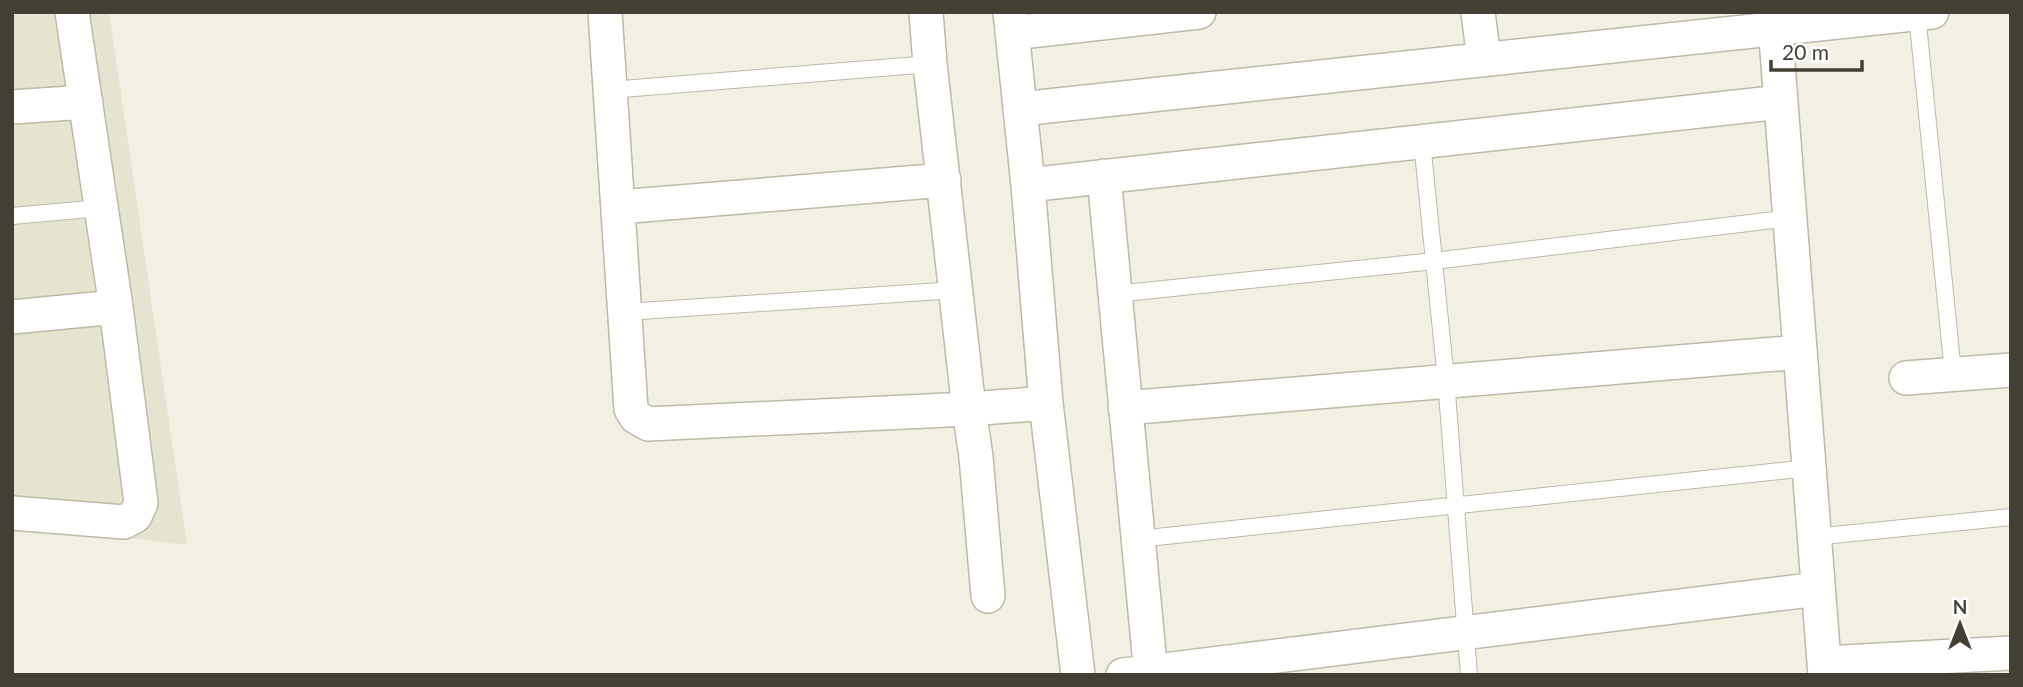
<svg xmlns="http://www.w3.org/2000/svg" width="2023" height="687" font-family="Lato,sans-serif">
<style>
.residential{fill:#e5e4d0}
.lines{fill:none;stroke-linecap:round;stroke-linejoin:round}
.service-casing{stroke:#bdbaa5;stroke-width:18}
.minor-casing{stroke:#bdbaa5;stroke-width:36}
.service{stroke:#fff;stroke-width:16}
.minor{stroke:#fff;stroke-width:33}
</style>
<rect width="100%" height="100%" fill="#f1f0e2"/>
<!-- residential -->
<path class="residential" d="M12,12h97l78,533 -175,-21z"/>
<g class="lines">
<defs>
<path id="service" d="M1917,14l36,359
M610,90l320,-26
M1422,142l24,238 23,295
M12,216l89,-8
M1115,294l319,-33 356,-43
M626,312l330,-22
M1814,537l197,-20
M1138,539l671,-71"/>
<path id="minor" d="M605,12l26,397 5,8 12,7 321,-15 -39,-345 -4,-52
M1010,12l18,173 18,218 32,272
M1478,12l6,48
M1774,12l51,663
M1012,33l187,-21
M12,107l74,-5
M1020,109l912,-97
M1104,176l47,499
M1028,185l753,-83
M619,207l325,-27
M12,317l104,-10
M1906,378l105,-8
M1125,408l675,-56
M12,513l112,9 11,-6 6,-13 -25,-196 -44,-295
M988,596l-12,-139 -7,-48 77,-6
M1824,663l187,-10
M1123,675l695,-86"/>
</defs>
<!-- service casing -->
<use href="#service" class="service-casing"/>
<!-- minor casing -->
<use href="#minor" class="minor-casing"/>
<!-- service -->
<use href="#service" class="service"/>
<!-- minor -->
<use href="#minor" class="minor"/>
</g>
<!-- border -->
<rect width="2023" height="687" fill="none" stroke="#434033" stroke-width="28"/>
<!-- north arrow -->
<g transform="translate(1960 624)" stroke="#ffffff" stroke-width="5" paint-order="stroke">
<path d="M0-5L12 26L0 18L-12 26Z" fill="#434033"/>
<text y="-10" font-size="19" font-weight="bold" text-anchor="middle" fill="#434033">N</text>
</g>
<!-- scale -->
<path d="M1771 60v10h91v-10" fill="none" stroke="#434033" stroke-width="3.5"/>
<text x="1782" y="60" font-size="21" fill="#434033" stroke="#ffffff" stroke-width="5" paint-order="stroke">20 m</text>
</svg>
